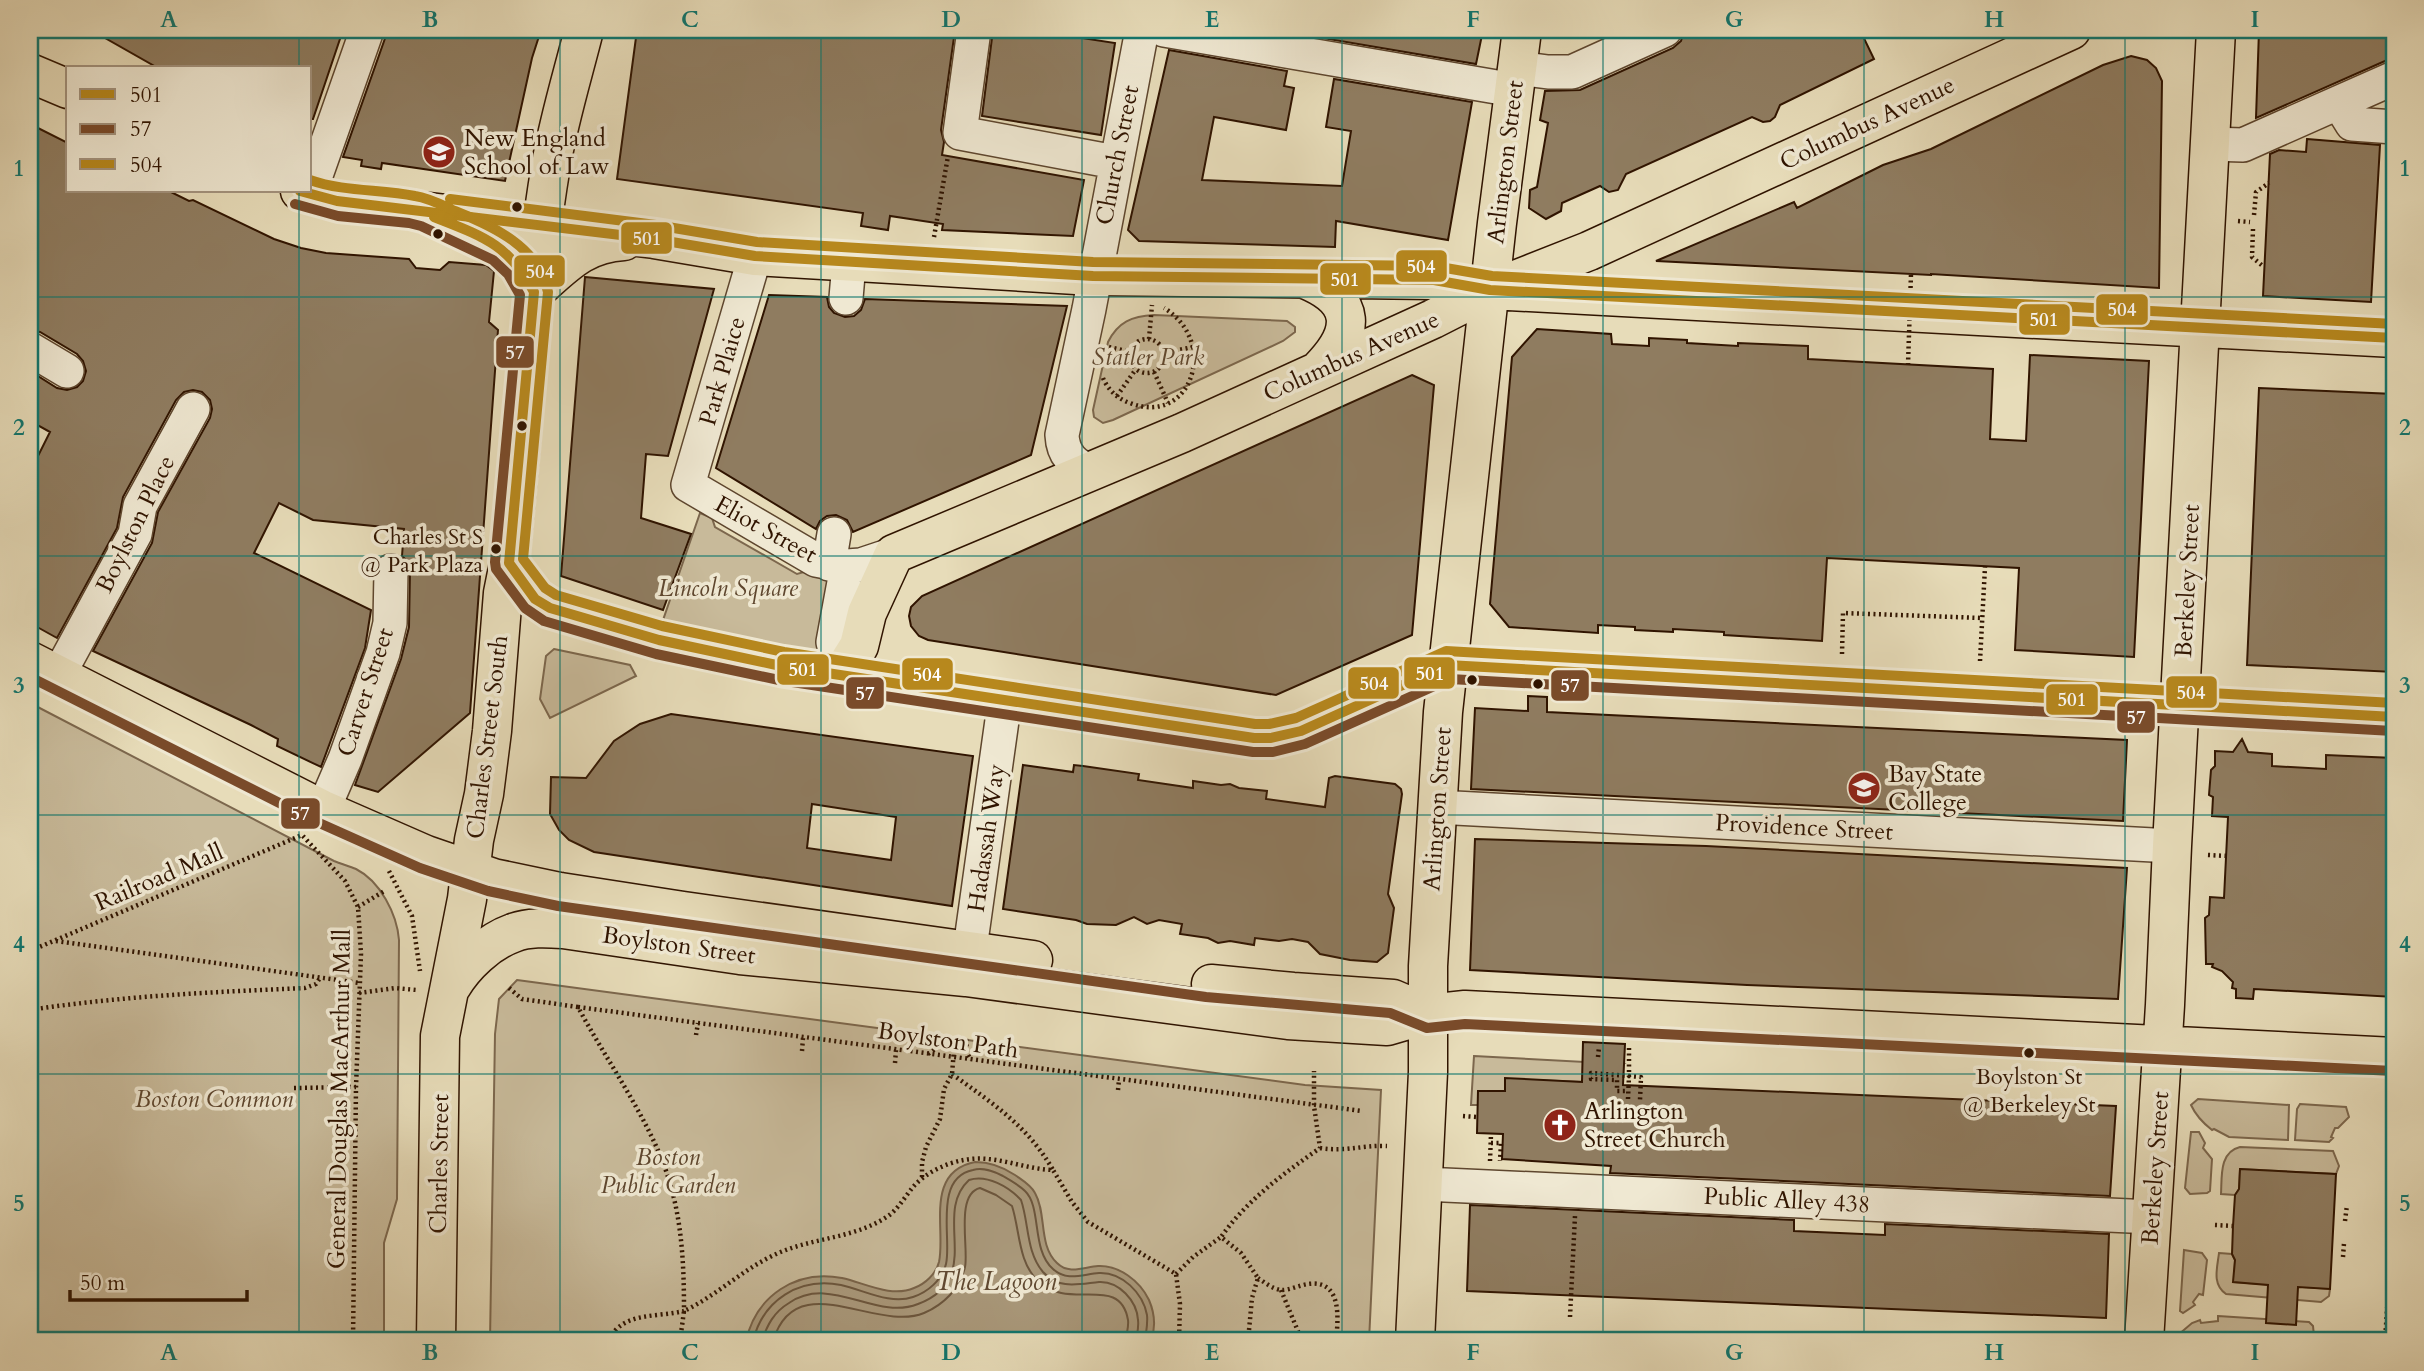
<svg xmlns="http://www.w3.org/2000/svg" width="2424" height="1371" font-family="Cardo,serif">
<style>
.green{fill:#c8ba9a;stroke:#7c674d;stroke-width:2}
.water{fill:#a9987a;stroke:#796349;stroke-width:2}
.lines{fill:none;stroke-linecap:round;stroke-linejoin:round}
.shore{stroke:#6c563d;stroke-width:2}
.building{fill:#8f7c60;stroke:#301400;stroke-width:2;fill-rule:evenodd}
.minor-casing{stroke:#5e462e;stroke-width:36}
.major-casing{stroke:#301400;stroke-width:41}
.path{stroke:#301400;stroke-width:4.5;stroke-dasharray:2 3.5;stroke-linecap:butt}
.minor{stroke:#efe8d2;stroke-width:33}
.major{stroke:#e7dcb9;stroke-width:38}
.path-bridge{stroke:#301400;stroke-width:4.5;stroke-dasharray:2 3.5;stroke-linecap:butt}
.bus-1-casing{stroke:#efe8d2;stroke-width:16}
.bus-2-casing{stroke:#efe8d2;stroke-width:16}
.bus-3-casing{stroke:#efe8d2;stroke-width:16}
.bus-1{stroke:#b7881d;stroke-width:10}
.bus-2{stroke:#7a4b2a;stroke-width:10}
.bus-3{stroke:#b7881d;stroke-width:10}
.grid{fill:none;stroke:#0f766e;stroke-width:2;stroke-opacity:0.55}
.bus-dot{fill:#301400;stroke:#efe8d2;stroke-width:2.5}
.labels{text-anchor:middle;stroke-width:7;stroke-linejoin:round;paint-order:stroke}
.bus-label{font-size:22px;fill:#301400;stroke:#efe8d2;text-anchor:end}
.street-label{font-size:24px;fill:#301400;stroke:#efe8d2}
.poi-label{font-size:24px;fill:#301400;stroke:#efe8d2;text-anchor:start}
.park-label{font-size:24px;font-style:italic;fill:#5e462e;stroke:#efe8d2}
.water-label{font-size:26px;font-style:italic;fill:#604931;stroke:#efe8d2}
.line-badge{stroke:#efe8d2;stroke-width:2.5}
.badge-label{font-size:19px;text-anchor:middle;font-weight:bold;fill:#fff}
.neatline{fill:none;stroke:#0f766e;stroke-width:2.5}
.grid-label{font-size:23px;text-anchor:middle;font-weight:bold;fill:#0f766e}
</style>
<rect width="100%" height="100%" fill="#e7dcb9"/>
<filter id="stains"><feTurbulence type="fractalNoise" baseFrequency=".00286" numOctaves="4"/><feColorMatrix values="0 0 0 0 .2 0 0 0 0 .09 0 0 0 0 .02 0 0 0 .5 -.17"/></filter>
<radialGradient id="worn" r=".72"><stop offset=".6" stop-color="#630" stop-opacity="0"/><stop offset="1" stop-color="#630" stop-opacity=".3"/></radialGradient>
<!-- green -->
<path class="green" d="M1154,315l133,6 8,6v5l-12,9 -170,79 -10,3 -9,-6 -1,-7 15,-68c10,-20 24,-26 46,-27z
M700,513l12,5 3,9 82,47 14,-4 18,11 -8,64 -5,8 -18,1 -8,-7 -128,-24z
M554,649l76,16 6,11 -86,42 -10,-19 6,-43z
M30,703l304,158c7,3 15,5 22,8 24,12 41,45 43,71l-2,259 -13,44v98h-354z
M517,980l788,105 76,5 -12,251h-879l5,-307 4,-35z
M1474,1056l149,8 -35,18 -83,-3v12h-26l-1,14h-7z
M2198,1099l91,6 -1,35 -59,-3 -15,-8 -2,1c-9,-7 -16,-14 -21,-25z
M2300,1104l46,3 3,10 -11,11h-3l-4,9 2,1 -4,4 -34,-2 2,-31z
M2191,1132h8l6,11 -2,5 9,11 -2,32 -3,2 -17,1 -5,-6z
M2240,1147l93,4 6,15 -3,8 -96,-5 -1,20 -4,6 -14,-1c1,-17 -2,-42 19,-47z
M2184,1250l18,3 5,7 -4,35 -4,-1 -6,8 2,3 -12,8 -3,-2z
M2219,1253l13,1 3,6 -1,22 96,7 -1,7 -8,6 -95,-8c-14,-10 -9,-25 -7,-41z
M2218,1316l91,6 4,4 1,10 -3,1 3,4h-136v-6l14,-12 8,-3 1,3 17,-2z"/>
<!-- water -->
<path class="water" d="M975,1162c15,0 28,5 40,13 7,5 16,10 20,18 12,21 3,52 22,70 12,12 27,4 41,3 21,-1 42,15 51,34 6,14 7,27 2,41h-405c10,-45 50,-72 96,-63 23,5 49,20 72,10 11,-4 22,-14 25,-26 7,-32 -15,-90 36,-100z"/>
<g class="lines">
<!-- shore -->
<path class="shore" d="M753,1341c10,-41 46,-64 88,-56 23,5 49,20 72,12 15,-5 29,-17 33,-33 6,-25 -13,-86 27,-94 10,-3 20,1 30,6 7,4 16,9 22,15 17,16 6,59 28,78 14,13 30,5 46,4 23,-1 44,20 48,42 1,9 -1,17 -2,26
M762,1341c5,-16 12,-29 27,-38 42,-29 86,18 129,1 68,-26 13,-89 51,-124 18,-6 40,7 52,20 8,23 5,52 22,72 16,18 36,12 56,10 20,-1 38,19 39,38 1,7 -1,14 -2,21
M773,1341c23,-76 103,-8 151,-28 19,-8 36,-24 41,-46 4,-18 -10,-73 15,-79l16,7 16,11c8,25 6,56 26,75 31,31 82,-8 90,39 1,7 -2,14 -2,21"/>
</g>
<!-- building -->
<path class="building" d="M91,30h252l-30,89h-3v-51h-152z
M388,30h153l-9,28 -27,123 -123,-18 -1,6 -20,-3 1,-6 -19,-3z
M637,30h318l-14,100 3,12 -2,13 142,25 -11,56 -131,-6 1,-6 -53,-8 -2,14 -27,-4 2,-13 -246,-34z
M993,30h37l85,13 -14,92 -119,-19z
M1299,30h184l-7,34 -177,-30z
M1684,30h176l14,29 -94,46 -5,12 -5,4 -7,1 -11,-5 -126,57 -8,16 -9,2 -9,-6 -38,17 -1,8 -15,8 -17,-11 1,-18 7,-3 11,-64 -8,-3 5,-29 35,-1 93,-42 8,-7z
M2259,30h135v27l-138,61z
M1169,50l118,21 -3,15 10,2 -8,42 -72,-13 -12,63 140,6 9,-55 -25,-4 8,-48 138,23 -24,138 -112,-19 -1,26 -196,-6 -11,-11z
M2131,56l16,4 9,8 6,13 -3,207 -228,-14v1l-275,-14 138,-59 3,6 86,-43 48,-16 172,-84z
M30,124l38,19v48h101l20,10 4,-1 81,39 27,9 25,5 83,6 7,9 24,2 9,-8 37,3 8,6 -5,51 9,8 -28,383 -92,79 -23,-7 46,-126 8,-32 1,-56 -2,-9 -6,-6 2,-27 -91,-9 -34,-17 -25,50 117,57 -6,38 -44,119 -44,-21 1,-7 -27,-14 -158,-74 59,-108 6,-31 52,-94 2,-9 -2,-9 -8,-8 -9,-2 -9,2 -8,8 -53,97 -6,31 -60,110 -27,-15v-151l20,-40 -20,-11v-50l27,17 10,2 10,-3 6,-6 3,-10 -3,-10 -6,-7 -37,-22 -10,-2z
M2307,139l73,6 -9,157 -108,-6 7,-142 9,-4 27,2z
M585,277l129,12 -46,167 -22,-2 -5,64 50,16 -28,76 -102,-34z
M769,295l58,2 2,10 5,6 11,4 9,-1 7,-6 4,-11 202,7 -36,149 -178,77 -6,-12 -11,-5 -9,1 -7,5 -4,8 -100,-61z
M1537,329l74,5 1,10 37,2v-8l38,2v3l51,3v-3l70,3v13l185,10 -3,70 36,2 4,-86 119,6 -15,296 -119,-7 4,-82 -192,-10 -5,83 -98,-6v-3l-51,-3v3l-38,-2v-3l-37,-2v8l-89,-6 -19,-23 22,-247z
M1412,375l22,10 -22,250 -136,60 -348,-55 -9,-4 -8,-10 -2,-10 2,-9 11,-11z
M2259,388l135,6v278l-147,-7z
M1528,696l19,1v15l580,28 -4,81 -652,-32 4,-81 53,3z
M671,714l302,42 -21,150 -358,-54 -25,-12 -10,-10 -9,-16 1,-37 35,1 28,-37 26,-17zM812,804l84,13 -5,43 -84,-12z
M2242,739l6,13 24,2v12l54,3v-14l68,3v239l-140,-8 -1,10 -17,-1v-9l-4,-1 1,-6 -11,-11 -10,-4 1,-3h-7l-1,-46 4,-3 1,-18 14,1 4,-81 -16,-1 1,-19 -4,-2 2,-25 4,-4v-15l18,1z
M1023,765l50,7 1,-7 9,1 56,8 -1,6 55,8v-7l28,4 9,-1 9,4 28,3 -1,8 59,8 4,-29 6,-2 60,8 6,5 1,5 -14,100 6,14 -6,45 -11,9 -27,-2 -30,-6 -12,-12 -16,-3 -13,2 -24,-3 -1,7 -24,-4 -12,2 -10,-5 -28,-4 2,-10 -23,-4 -12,4 -13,-7 -18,8 -29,-1 -11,-4 -73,-11z
M1475,839l231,7 421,22 -9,131 -371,-14 -277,-15z
M1583,1042l42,2 -2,41 493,21 -6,90 -500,-23 1,-7 -109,-7 1,-25 -26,-1 1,-42h27v-13l77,4z
M2240,1169l96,5 -6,115 -32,-2 -2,38 -30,-2 2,-38 -35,-3 2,-22 -3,-6 1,-28 2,-31 4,-6z
M1470,1205l324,15v11l91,4v-11l224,10 -3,84 -639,-27z"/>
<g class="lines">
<defs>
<path id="minor" d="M974,30l-14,103 155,29
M1164,30l350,60
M1517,68l31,4h24l93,-42
M2339,103l13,21 42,3
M2209,144l34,1 151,-67
M309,195l58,-165
M755,256l-67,229 128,75 31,6 14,-1 33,-11
M846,298l3,-35
M30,349l37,22
M1093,472c-19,-6 -30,-17 -31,-37l27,-126 53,-279
M829,564l5,-30
M841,675l-8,-33 14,-76
M58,676l77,-142 5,-28 53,-97
M1436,807l736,39
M323,810l22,-51 38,-106 7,-30 1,-52
M966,977l39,-278
M1423,1184l729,33"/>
<path id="major" d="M30,73l38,16
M300,191l37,10 317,38 101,17 338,20 341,4 56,10 904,48
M452,225c41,17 64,25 82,67
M1305,279c53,22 51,53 14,91
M534,292c29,-25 48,-49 90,-51
M509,563l26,36 15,9 109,32 122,26 473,72h17l30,-7 146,-66 947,52
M30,661l293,149 103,45 67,23 67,14 123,19 350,49
M841,675l18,-29 8,-33 27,-59 288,-121 251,-114 57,-29 99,-39 482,-221
M1211,984l82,8 100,7 35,15
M451,987c13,-22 37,-45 62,-54 15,-6 33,-5 50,-4l177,26 226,22 322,43 99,6 41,-12 37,-4 929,47
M436,1341l4,-305 27,-137 7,-59 10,-46 8,-63 11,-138 6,-30c15,-132 20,-266 42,-398 8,-46 22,-91 33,-135
M1415,1341l13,-269v-106l15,-254 54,-489 25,-193
M2144,1341l21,-336 7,-159 44,-816"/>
</defs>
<!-- minor casing -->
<use href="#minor" class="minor-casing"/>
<!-- major casing -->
<use href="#major" class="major-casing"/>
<!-- path -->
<path class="path" d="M2254,215l2,-23 13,-9
M2238,221l12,1
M2253,229l-1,28 12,10
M934,237l14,-81
M1149,339l3,-34
M1130 356a17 17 0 1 1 34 0a17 17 0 1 1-34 0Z
M1109,347l22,5
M1164,353l29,-6
M1154,372l14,31
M1103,378c5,12 15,21 27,25 61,24 90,-61 34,-95
M1117,396l19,-27
M1842,654l1,-41 139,5
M1980,661l5,-94
M2208,855l19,1
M389,871l23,45 8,55
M358,907l28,-17
M56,941l304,42
M30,951l272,-116 43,46 13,26 3,47 -5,133 -3,254
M509,988l13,11 56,8c27,51 68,108 87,161 17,47 19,95 19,143 -29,7 -61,0 -76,30
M359,993l36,-5 22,2
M578,1007l784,104
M30,1010c91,-14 183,-18 275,-22l11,-4 4,-6
M696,1035l2,-12
M966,1039l1,14 4,7
M1629,1048v28l12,1 -1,23
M802,1051l1,-13
M928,1054l10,-7 3,-11
M1598,1057l1,-10
M895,1063l1,-13
M952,1074c40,29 76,52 101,96
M294,1088l62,-1
M1118,1090l1,-10
M1628,1099l1,-23 -38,-3v6l26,1v11h11
M1463,1116l14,1
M1491,1143h10l-1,18
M1320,1148c26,4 42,-3 67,-2
M1490,1161l1,-27
M922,1177v-15l4,-15 14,-28 4,-30 8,-15 3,-36
M2345,1221l2,-16
M2215,1225l18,1
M2343,1257l1,-14
M1176,1274l17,-17 28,-20
M1258,1278c6,4 16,12 24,12 8,0 18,-5 26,-6 35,-5 30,36 28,57
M1281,1290l21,51
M1570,1317l5,-101
M680,1341l4,-30c32,-15 58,-41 90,-56 35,-17 78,-16 111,-37 12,-7 19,-20 28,-31 12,-14 33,-24 51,-27 30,-6 59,9 89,10l19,32 16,20 88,52 4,30 -1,37
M1248,1341l4,-43 6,-20 -17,-25 -20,-16c26,-37 62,-63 99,-89l-6,-42v-35
M2385,1341l9,-140"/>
<!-- minor -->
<use href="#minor" class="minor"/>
<!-- major -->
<use href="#major" class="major"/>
<!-- path-bridge -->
<path class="path-bridge" d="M1908,365l3,-91"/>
<defs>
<path id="bus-1" d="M300,191l37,10 317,38 101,17 338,20 341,4 56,10 904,48
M434,217c48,19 75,27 100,75l-25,271
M509,563l26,36 15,9 109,32 122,26 473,72h17l30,-7 146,-66 947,52"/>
<path id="bus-2" d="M295,204l43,12 71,7 12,3 72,34 15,14 12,21 -25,267 1,7 29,39 19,13 112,33 123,26 474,72h20l32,-8 145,-65 943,52
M30,677l287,145 103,46 68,23 70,15 648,91 184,16 37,15 38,-4 928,47"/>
<path id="bus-3" d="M310,180c34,12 70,9 105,16 14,2 27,9 40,15 38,15 84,36 93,81l-25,267 22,29 11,7 106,31 122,26 471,72h14l27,-6 150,-67 948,52
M450,199l206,26 101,17 336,20 341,4 58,10 902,48"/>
</defs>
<!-- bus-1 casing -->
<use href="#bus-1" class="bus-1-casing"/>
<!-- bus-2 casing -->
<use href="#bus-2" class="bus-2-casing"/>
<!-- bus-3 casing -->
<use href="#bus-3" class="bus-3-casing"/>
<!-- bus-1 -->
<use href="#bus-1" class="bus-1"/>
<!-- bus-2 -->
<use href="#bus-2" class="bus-2"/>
<!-- bus-3 -->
<use href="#bus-3" class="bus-3"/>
</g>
<!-- grid -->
<path class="grid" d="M299,30v38M560,30v1311M821,30v1311M1082,30v1311M1342,30v1311M1603,30v1311M1864,30v1311M2125,30v1311M299,191v1150M30,297h2364M30,556h2364M30,815h2364M30,1074h2364"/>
<!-- icons -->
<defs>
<symbol id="university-disc" viewBox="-11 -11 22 22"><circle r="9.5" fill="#8f2418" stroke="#efe8d2"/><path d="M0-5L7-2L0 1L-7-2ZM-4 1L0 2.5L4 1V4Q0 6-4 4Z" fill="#fff"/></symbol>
<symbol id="church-disc" viewBox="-11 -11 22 22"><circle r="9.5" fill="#8f2418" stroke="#efe8d2"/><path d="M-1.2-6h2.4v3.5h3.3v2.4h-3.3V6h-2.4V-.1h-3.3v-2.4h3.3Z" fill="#fff"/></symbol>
</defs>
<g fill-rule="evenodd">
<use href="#university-disc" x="420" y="133" width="38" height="38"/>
<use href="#university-disc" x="1845" y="769" width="38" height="38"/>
<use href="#church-disc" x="1541" y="1106" width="38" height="38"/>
</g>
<!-- markers -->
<g class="bus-dot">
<circle cx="517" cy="207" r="6"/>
<circle cx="438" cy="234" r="6"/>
<circle cx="522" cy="426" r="6"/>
<circle cx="496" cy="549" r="6"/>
<circle cx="1472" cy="680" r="6"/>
<circle cx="1538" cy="684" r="6"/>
<circle cx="2029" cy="1053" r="6"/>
</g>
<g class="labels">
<!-- bus labels -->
<g class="bus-label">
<text x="483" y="544">Charles St S<tspan x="483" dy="28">@ Park Plaza</tspan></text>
<text x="2029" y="1084" text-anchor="middle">Boylston St<tspan x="2029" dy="28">@ Berkeley St</tspan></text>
</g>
<!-- street labels -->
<g class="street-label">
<text transform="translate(1867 123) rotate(-25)" y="8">Columbus Avenue</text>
<text transform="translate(1117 155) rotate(-79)" y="8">Church Street</text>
<text transform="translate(1505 162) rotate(-83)" y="8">Arlington Street</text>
<text transform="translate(1351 356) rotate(-24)" y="8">Columbus Avenue</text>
<text transform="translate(722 371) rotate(-74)" y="8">Park Plaice</text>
<text transform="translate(135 524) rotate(-64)" y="8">Boylston Place</text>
<text transform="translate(766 529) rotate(29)" y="8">Eliot Street</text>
<text transform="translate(2187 581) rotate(-87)" y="8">Berkeley Street</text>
<text transform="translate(365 692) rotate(-72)" y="8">Carver Street</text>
<text transform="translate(487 737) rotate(-83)" y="8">Charles Street South</text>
<text transform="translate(1437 809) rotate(-86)" y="8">Arlington Street</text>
<text transform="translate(1804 827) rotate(3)" y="8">Providence Street</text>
<text transform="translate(986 838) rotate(-82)" y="8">Hadassah Way</text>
<text transform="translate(159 877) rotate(-23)" y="8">Railroad Mall</text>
<text transform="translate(679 945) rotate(8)" y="8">Boylston Street</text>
<text transform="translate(948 1040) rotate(8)" y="8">Boylston Path</text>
<text transform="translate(339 1099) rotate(-89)" y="8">General Douglas MacArthur Mall</text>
<text transform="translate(439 1164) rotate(-89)" y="8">Charles Street</text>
<text transform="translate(2155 1168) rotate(-86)" y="8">Berkeley Street</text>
<text transform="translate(1787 1200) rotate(3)" y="8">Public Alley 438</text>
</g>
<!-- poi labels -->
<g class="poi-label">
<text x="464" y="146">New England<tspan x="464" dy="28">School of Law</tspan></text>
<text x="1888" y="782">Bay State<tspan x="1888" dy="28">College</tspan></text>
<text x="1584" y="1119">Arlington<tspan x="1584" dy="28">Street Church</tspan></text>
</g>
<!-- park labels -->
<g class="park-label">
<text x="1148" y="365">Statler Park</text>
<text x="728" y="596">Lincoln Square</text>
<text x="214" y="1107">Boston Common</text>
<text x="668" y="1165">Boston<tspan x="668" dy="28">Public Garden</tspan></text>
</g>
<!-- water labels -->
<g class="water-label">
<text x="996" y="1290">The Lagoon</text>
</g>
</g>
<g class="line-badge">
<rect x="620" y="221" width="53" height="34" rx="7" fill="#b7881d"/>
<rect x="1395" y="249" width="53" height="34" rx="7" fill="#b7881d"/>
<rect x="513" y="254" width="53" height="34" rx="7" fill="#b7881d"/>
<rect x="1319" y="262" width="53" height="34" rx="7" fill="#b7881d"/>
<rect x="2095" y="293" width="54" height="33" rx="7" fill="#b7881d"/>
<rect x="2018" y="303" width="53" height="33" rx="7" fill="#b7881d"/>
<rect x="495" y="335" width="40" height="34" rx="7" fill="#7a4b2a"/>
<rect x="776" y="653" width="54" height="33" rx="7" fill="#b7881d"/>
<rect x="1403" y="656" width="53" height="34" rx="7" fill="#b7881d"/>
<rect x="901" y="657" width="53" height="34" rx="7" fill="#b7881d"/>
<rect x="1347" y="666" width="53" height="34" rx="7" fill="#b7881d"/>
<rect x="1550" y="669" width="40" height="33" rx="7" fill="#7a4b2a"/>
<rect x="2165" y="675" width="53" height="34" rx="7" fill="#b7881d"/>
<rect x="845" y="676" width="40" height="34" rx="7" fill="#7a4b2a"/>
<rect x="2045" y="683" width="54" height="33" rx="7" fill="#b7881d"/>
<rect x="2116" y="700" width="40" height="34" rx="7" fill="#7a4b2a"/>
<rect x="280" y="797" width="41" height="33" rx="7" fill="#7a4b2a"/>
</g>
<g class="badge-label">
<text x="647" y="245">501</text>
<text x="1421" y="273">504</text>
<text x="540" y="278">504</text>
<text x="1345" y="286">501</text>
<text x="2122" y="316">504</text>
<text x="2044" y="326">501</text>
<text x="515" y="359">57</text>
<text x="803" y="676">501</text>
<text x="1430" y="680">501</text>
<text x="927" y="681">504</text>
<text x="1374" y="690">504</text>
<text x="1570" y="692">57</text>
<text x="2191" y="699">504</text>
<text x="865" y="700">57</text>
<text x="2072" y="706">501</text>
<text x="2136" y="724">57</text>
<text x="300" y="820">57</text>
</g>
<!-- margin -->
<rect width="2424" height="1371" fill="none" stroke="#e7dcb9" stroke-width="77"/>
<!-- legend -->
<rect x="66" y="66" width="245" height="126" fill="#efe8d2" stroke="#a3937e" stroke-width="2"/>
<rect x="80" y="89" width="35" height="10" fill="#b7881d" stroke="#a3937e" stroke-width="2"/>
<text x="130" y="102" font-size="21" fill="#301400">501</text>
<rect x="80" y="124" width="35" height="10" fill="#7a4b2a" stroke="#a3937e" stroke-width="2"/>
<text x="130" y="136" font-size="21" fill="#301400">57</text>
<rect x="80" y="159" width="35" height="10" fill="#b7881d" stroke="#a3937e" stroke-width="2"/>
<text x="130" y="172" font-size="21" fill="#301400">504</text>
<!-- scale -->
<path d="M70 1290v10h177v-10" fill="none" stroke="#301400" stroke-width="3.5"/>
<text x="80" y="1290" font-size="21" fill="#301400" stroke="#efe8d2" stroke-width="5" paint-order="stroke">50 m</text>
<rect x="38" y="38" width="2348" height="1294" class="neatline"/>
<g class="grid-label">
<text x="169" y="27">A</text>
<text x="430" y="27">B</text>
<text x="690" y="27">C</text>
<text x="951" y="27">D</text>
<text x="1212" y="27">E</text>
<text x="1473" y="27">F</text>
<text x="1734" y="27">G</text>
<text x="1994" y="27">H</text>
<text x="2255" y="27">I</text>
<text x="19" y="176">1</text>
<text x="2405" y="176">1</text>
<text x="19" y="435">2</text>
<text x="2405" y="435">2</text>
<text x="19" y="693">3</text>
<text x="2405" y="693">3</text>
<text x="19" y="952">4</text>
<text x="2405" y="952">4</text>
<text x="19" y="1211">5</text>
<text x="2405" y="1211">5</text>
<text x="169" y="1360">A</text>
<text x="430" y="1360">B</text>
<text x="690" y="1360">C</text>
<text x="951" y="1360">D</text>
<text x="1212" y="1360">E</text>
<text x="1473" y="1360">F</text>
<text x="1734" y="1360">G</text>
<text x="1994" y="1360">H</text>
<text x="2255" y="1360">I</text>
</g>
<rect width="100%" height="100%" filter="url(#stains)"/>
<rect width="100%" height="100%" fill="url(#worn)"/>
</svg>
